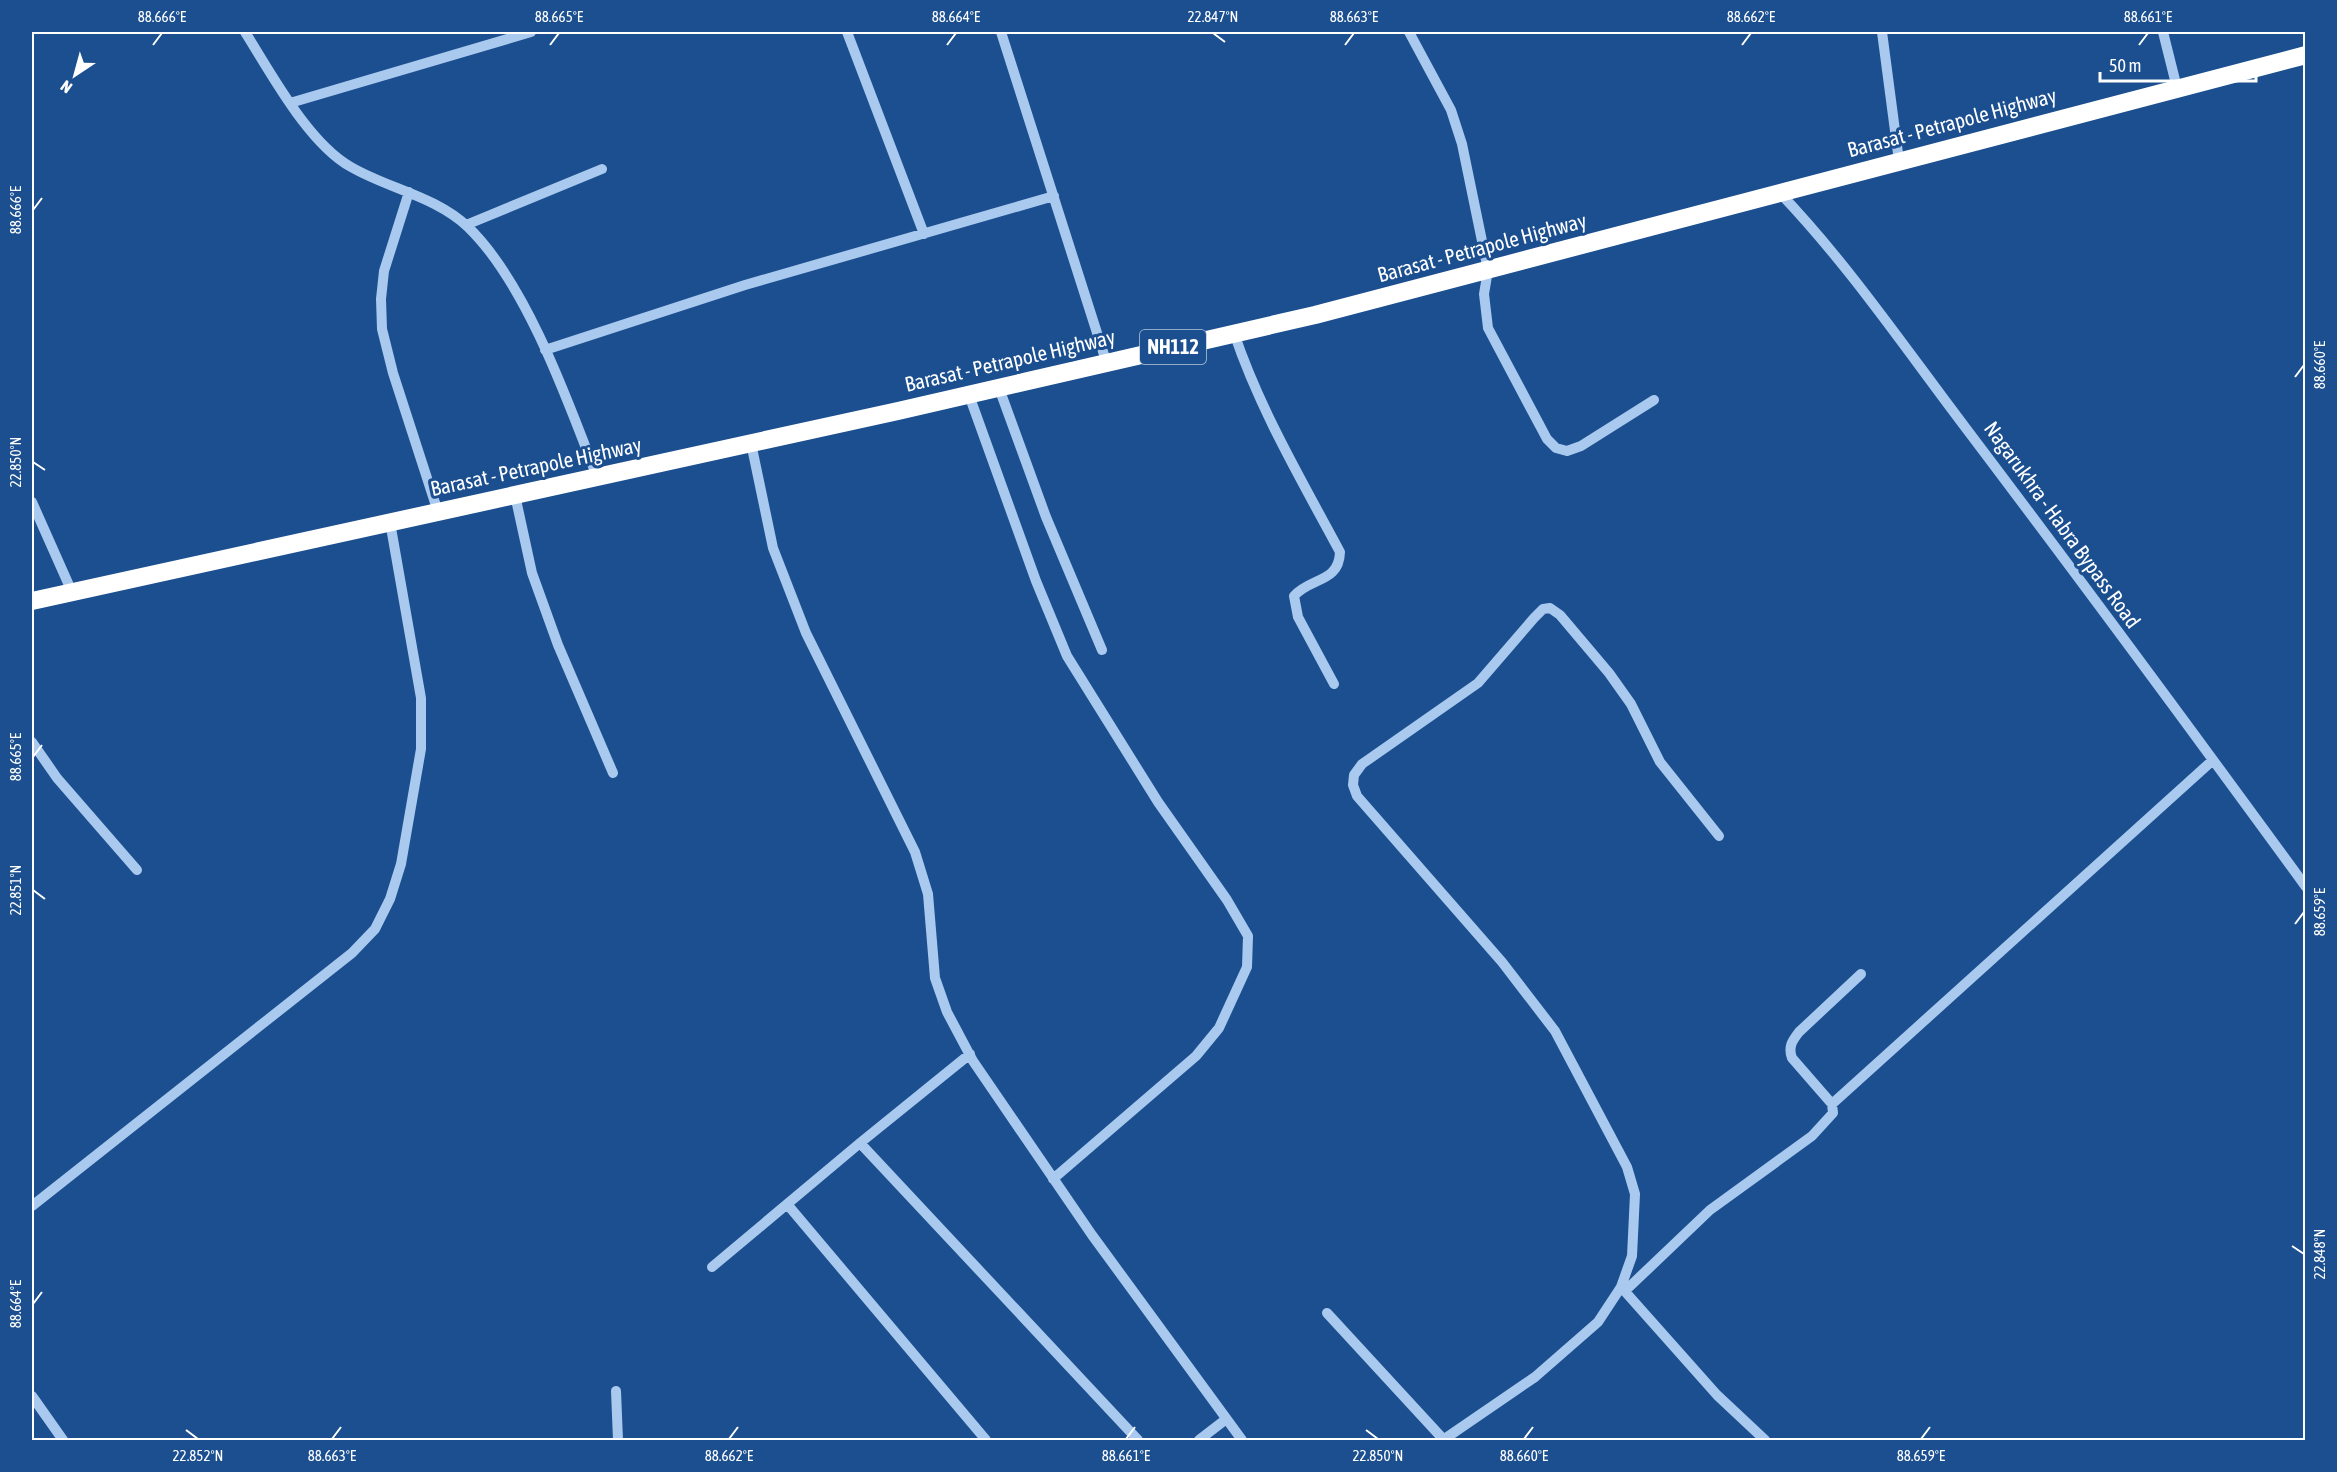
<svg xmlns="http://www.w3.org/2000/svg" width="2337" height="1472" font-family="'Asap Condensed',sans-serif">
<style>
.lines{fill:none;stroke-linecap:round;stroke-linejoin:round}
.minor{stroke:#a9c9ee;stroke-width:10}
.highway{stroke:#fff;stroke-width:18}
.ticks{fill:none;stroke:#fff;stroke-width:2}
.labels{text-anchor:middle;stroke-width:6;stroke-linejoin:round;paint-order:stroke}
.shield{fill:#1b4f8f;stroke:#bbcadd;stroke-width:1.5}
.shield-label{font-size:20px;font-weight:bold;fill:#fff}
.street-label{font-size:21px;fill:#fff;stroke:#1b4f8f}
.neatline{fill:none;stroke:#fff;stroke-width:2}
.ticks-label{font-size:15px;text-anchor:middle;fill:#fff}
</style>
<rect width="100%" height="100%" fill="#1b4f8f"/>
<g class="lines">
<!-- minor -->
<path class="minor" d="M245,32c26,41 63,111 106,135 38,22 84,29 117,60 58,56 100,174 129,250
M847,32l77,202
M1001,32l105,329
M1409,32l42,78 11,34 26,126 -4,24 4,34 59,111 9,9 11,3 14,-5 73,-46
M1882,32l17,129
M2163,32l14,56
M290,103l241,-71
M409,192l-25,79 -3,28 1,30 11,44 45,139
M1779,192c69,72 126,156 186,235 115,152 228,305 341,460
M466,225l136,-56
M1234,333c26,77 68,148 106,219 -1,31 -29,25 -46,44l4,21 36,67
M545,350l200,-65 309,-89
M999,388l47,129 56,133
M969,395l67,186 31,75 91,146 69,98 21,36 -1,31 -28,61 -23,28 -143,123
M751,443l22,105 33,85 109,219 13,42 7,84 12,34 26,49 119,174 150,205
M515,495l17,78 26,72 55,128
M32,502l40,90
M32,742l25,36 80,92
M1832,1104l381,-344
M860,1143l278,297
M787,1204l199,236
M32,1206l320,-253 23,-24 15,-30 11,-35 20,-115v-51l-31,-176
M712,1267l148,-124 110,-89
M1621,1287l96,108 48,45
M1625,1291l85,-81 102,-74 21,-23 -1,-9 -40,-46c-4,-11 0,-17 7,-26l62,-58
M1327,1313l117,127
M616,1391l2,49
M32,1396l31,44
M1199,1440l26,-20
M1443,1440l92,-63 63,-55 23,-35 11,-31 3,-62 -8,-27 -72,-136 -53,-69 -145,-166 -4,-11 1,-10 8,-11 116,-81 56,-65 9,-9 7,-1 10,7 49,58 22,31 29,58 59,74"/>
<!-- highway -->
<path class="highway" d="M32,601l866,-190 417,-96 991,-260"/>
</g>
<!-- ticks -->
<path class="ticks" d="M1213,33l12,9M153,45l9,-12M550,45l9,-12M947,45l9,-12M1345,45l9,-12M1742,45l9,-12M2139,45l9,-12M33,210l9,-12M2295,377l9,-12M33,462l12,8M33,757l9,-12M33,890l12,9M2295,924l9,-12M2292,1246l12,8M33,1304l9,-12M186,1430l12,9M1366,1430l12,9M332,1439l9,-12M729,1439l9,-12M1126,1439l9,-12M1524,1439l9,-12M1921,1439l9,-12"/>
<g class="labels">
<!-- shield labels -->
<rect class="shield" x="1140" y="330" width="66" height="34" rx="4.5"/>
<g class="shield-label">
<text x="1173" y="354">NH112</text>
</g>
<!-- street labels -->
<g class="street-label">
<text transform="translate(1952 123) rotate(-15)" y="7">Barasat - Petrapole Highway</text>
<text transform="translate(1482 248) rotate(-15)" y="7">Barasat - Petrapole Highway</text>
<text transform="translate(1010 361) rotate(-13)" y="7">Barasat - Petrapole Highway</text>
<text transform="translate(536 467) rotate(-12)" y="7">Barasat - Petrapole Highway</text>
<text transform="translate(2062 525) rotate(54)" y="7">Nagarukhra - Habra Bypass Road</text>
</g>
</g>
<!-- border -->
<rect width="2337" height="1472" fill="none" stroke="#1b4f8f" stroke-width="66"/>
<!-- north arrow -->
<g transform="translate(75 75) rotate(216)" stroke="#1b4f8f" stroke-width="4.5" paint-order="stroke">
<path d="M0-4.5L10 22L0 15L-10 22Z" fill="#ffffff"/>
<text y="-9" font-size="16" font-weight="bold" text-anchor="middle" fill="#ffffff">N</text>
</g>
<!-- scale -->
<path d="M2100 72v9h156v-9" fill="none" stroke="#ffffff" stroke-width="3"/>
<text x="2109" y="72" font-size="18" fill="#ffffff" stroke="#1b4f8f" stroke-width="4.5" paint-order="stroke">50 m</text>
<rect x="33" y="33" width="2271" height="1406" class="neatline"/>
<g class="ticks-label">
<text x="162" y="22">88.666°E</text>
<text x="559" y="22">88.665°E</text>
<text x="956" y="22">88.664°E</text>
<text x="1213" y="22">22.847°N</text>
<text x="1354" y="22">88.663°E</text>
<text x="1751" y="22">88.662°E</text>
<text x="2148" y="22">88.661°E</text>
<text transform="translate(16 210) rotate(-90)" y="5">88.666°E</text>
<text transform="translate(2320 365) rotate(-90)" y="5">88.660°E</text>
<text transform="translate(16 462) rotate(-90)" y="5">22.850°N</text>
<text transform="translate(16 757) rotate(-90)" y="5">88.665°E</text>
<text transform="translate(16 890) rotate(-90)" y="5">22.851°N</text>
<text transform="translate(2320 912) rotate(-90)" y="5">88.659°E</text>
<text transform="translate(2320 1254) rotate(-90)" y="5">22.848°N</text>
<text transform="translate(16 1304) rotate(-90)" y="5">88.664°E</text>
<text x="198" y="1461">22.852°N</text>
<text x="332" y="1461">88.663°E</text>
<text x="729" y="1461">88.662°E</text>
<text x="1126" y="1461">88.661°E</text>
<text x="1378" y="1461">22.850°N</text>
<text x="1524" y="1461">88.660°E</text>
<text x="1921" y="1461">88.659°E</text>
</g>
</svg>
